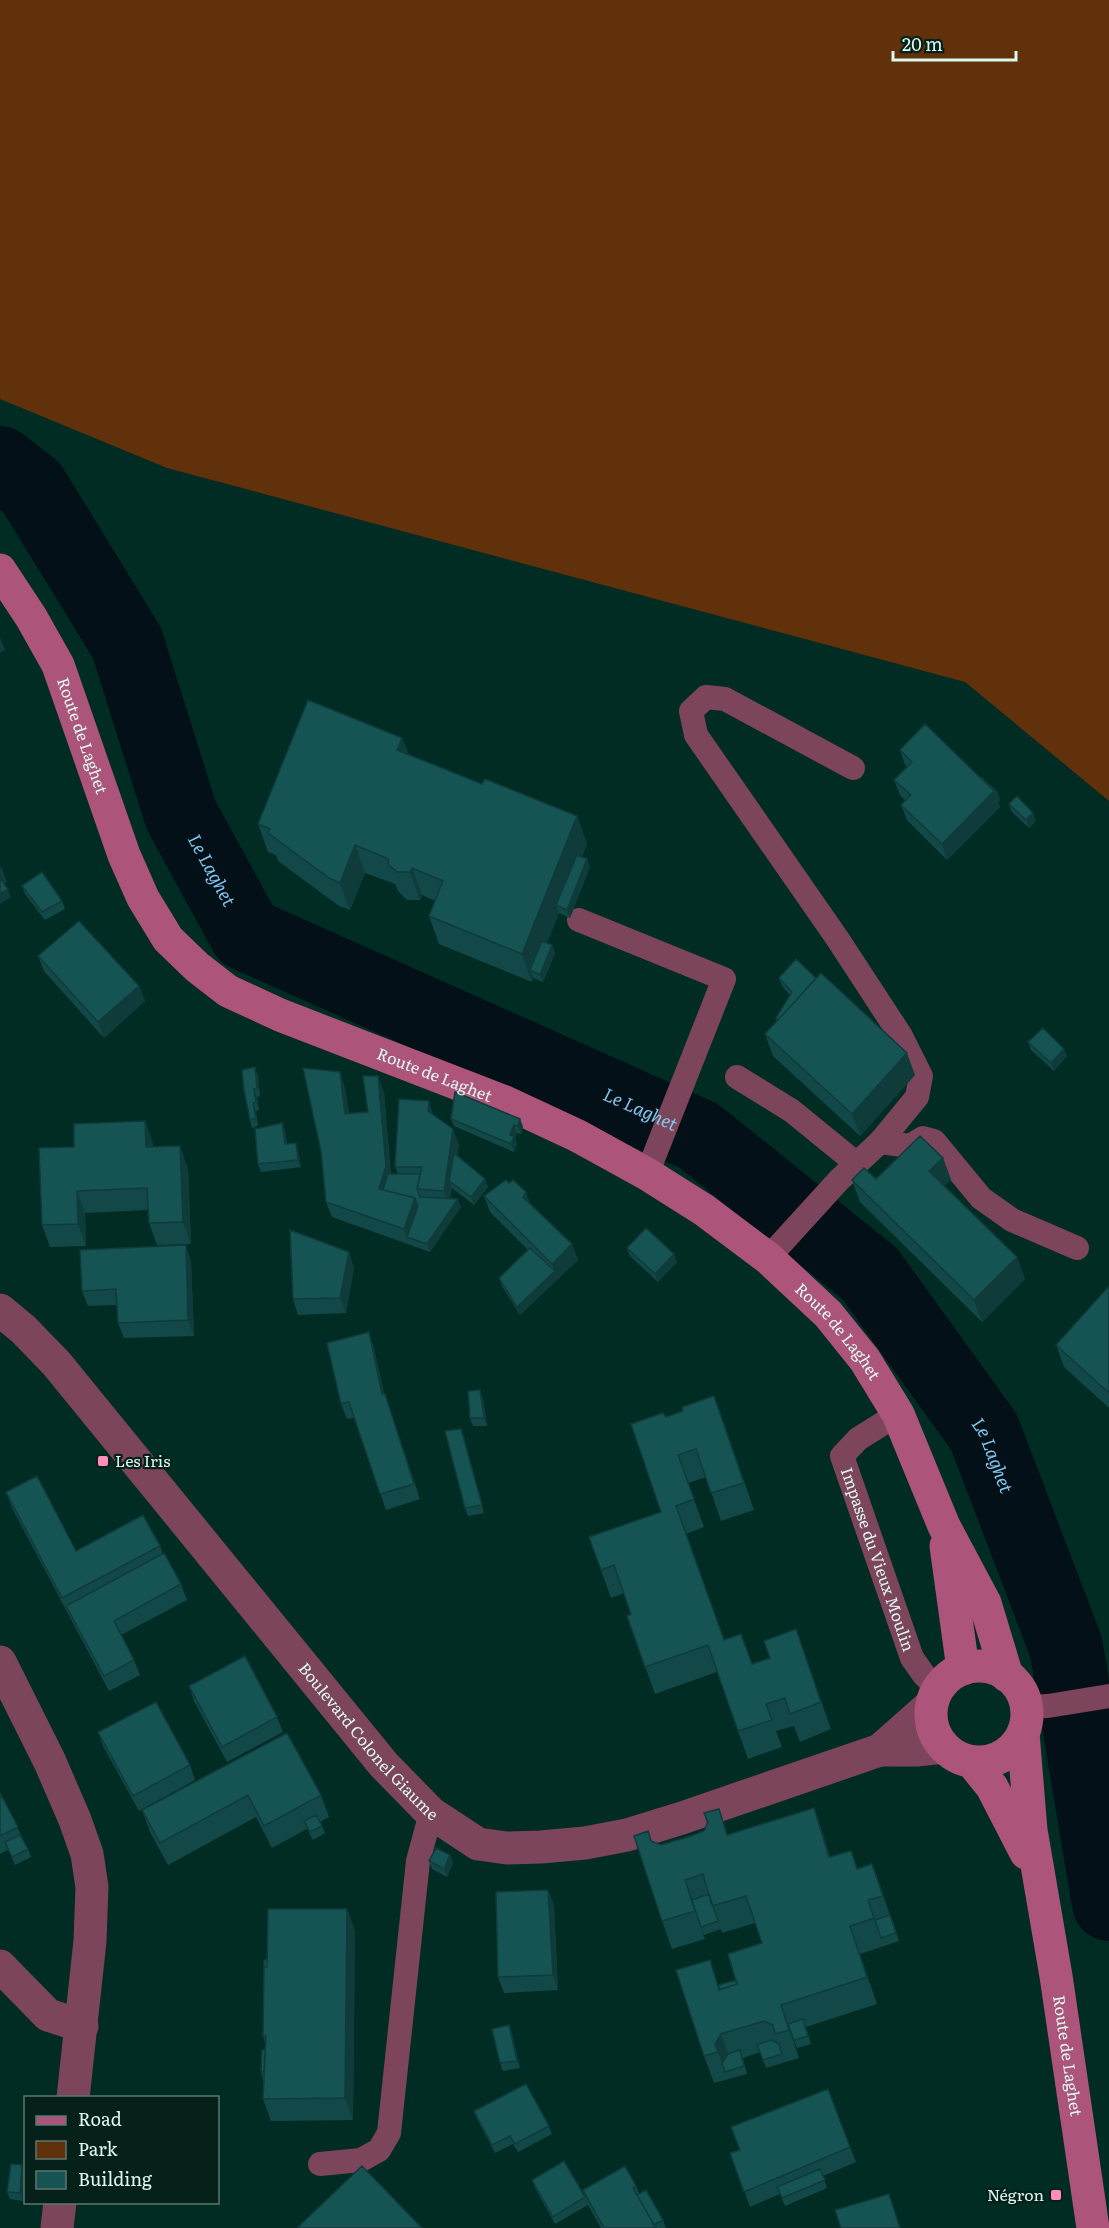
<svg xmlns="http://www.w3.org/2000/svg" width="1109" height="2228" font-family="Literata,serif">
<style>
.green{fill:#60310b}
.lines{fill:none;stroke-linecap:round;stroke-linejoin:round}
.river{stroke:#041017;stroke-width:74}
.lane{stroke:#7c455b;stroke-width:24}
.street{stroke:#7c455b;stroke-width:33}
.secondary{stroke:#ac547a;stroke-width:33}
.wall{fill:#134848}
.shaded-wall{fill:#0f3b3b}
.building{fill:#165454;stroke:#0f3b3b;stroke-width:1.5}
.poi-dot{fill:#fe8ebc;stroke:#05211a;stroke-width:2}
.labels{text-anchor:middle;stroke-width:4.5;stroke-linejoin:round;paint-order:stroke}
.street-label{font-size:16px;fill:#ddf8f0;stroke:#05211a}
.poi-label{font-size:16px;fill:#ddf8f0;stroke:#05211a;text-anchor:start}
.water-label{font-size:18px;font-style:italic;fill:#82c8f0;stroke:#05211a}
</style>
<rect width="100%" height="100%" fill="#012c23"/>
<!-- green -->
<path class="green" d="M0,0h1109v801l-144,-119 -798,-214 -167,-69z"/>
<g class="lines">
<!-- river -->
<path class="river" id="s1" d="M0,463l32,25 95,155 54,172 65,119 453,202 171,138 114,158 82,215 43,257"/>
<!-- lane -->
<g class="lane">
<path d="M579,920l145,59 -77,195"/>
<path d="M737,1077l55,34 65,53"/>
<path d="M880,1142l30,4 13,-8 11,3 47,57 31,22 65,28"/>
<path d="M768,1258l71,-78 41,-38 37,-45 4,-21 -20,-40 -64,-98 -141,-203 -5,-24 15,-14 19,2 128,69"/>
<path id="s2" d="M898,1414l-40,25 -16,17 70,202 12,17 14,14"/>
<path d="M1027,1707l21,-1 61,-10"/>
<path d="M320,2164l41,-4 18,-10 10,-17 29,-272 13,-48"/>
</g>
<!-- street -->
<g class="street">
<path id="s3" d="M0,1310l23,19 33,34 328,402 47,48 47,31 29,4 34,-1 44,-4 42,-8 55,-17 198,-68h37l27,-3"/>
<path d="M0,1662l50,100 25,58 12,34 5,33 -2,54 -17,157"/>
<path d="M880,1750l52,-46"/>
<path d="M0,1966l48,49 34,11"/>
<path d="M57,2228l3,-26"/>
</g>
<!-- secondary -->
<g class="secondary">
<path id="s4" d="M0,570l31,47 27,48 66,190 19,43 25,41 29,28 31,24 52,24 225,87 73,34 69,38 57,36 64,48 60,56 37,46 33,54 46,112 41,77 22,73"/>
<path d="M946,1546l17,123"/>
<circle cx="979" cy="1714" r="48"/>
<path id="s5" d="M1023,1733l8,97 25,146 37,252"/>
<path d="M972,1762l20,25 34,66"/>
</g>
</g>
<!-- wall -->
<path class="wall" d="M402,738l7,17 73,29 95,32 10,28 -5,13 5,2 3,8 -20,51 -11,-5 -12,30 5,2 3,8 -12,29 -10,-4 -1,4 -93,-38 -10,-28 6,-15 -13,-6 -2,5h-13l-9,-9 -3,-7 -30,-11 -15,37 -11,-4 -61,-45 -2,-6 -8,-3 -10,-28z
M900,750l81,28 16,14 3,8 -2,2 2,5 -53,53 -40,-40 -6,-15 4,-5 -5,-5 -6,-15 13,-13 -2,-2z
M1009,804l27,17 -7,7 -17,-16z
M22,886l40,15 3,8 -20,11 -20,-26z
M38,956l101,30 6,15 -41,37 -60,-67z
M779,978h37l99,97 -55,61 -87,-80 -8,-22 12,-13 -1,-3 14,-23 -8,-9z
M1028,1042l39,14 -13,15 -23,-21z
M258,1075l2,21 -3,1 2,13 -3,1 2,15 -6,2 -2,-8 -6,-30z
M345,1088l4,25 19,-1 16,-20 7,82h7l-3,-7 39,-52 19,14 6,16 -2,10 31,32 -14,18 -22,-17 -2,11 11,8 -31,45 -98,-35 -6,-15z
M451,1119h69l3,8 -2,7 -4,-1 -2,5 2,6 -3,8 -60,-26z
M145,1121l8,22v4l35,21 3,76 -34,1 -8,-22 -1,-13 -63,3 1,33 -36,1 -8,-22 32,-78z
M282,1123l3,7 2,14 11,7 3,16 -40,5 -3,-8z
M943,1158l8,22 -7,6 81,93 -43,43 -122,-120 -8,-22 24,-1z
M484,1196l46,8 42,40 6,16 -58,55 -18,-29 -3,-8 29,-28 -38,-38z
M627,1248l47,6 3,8 -19,20 -28,-26z
M191,1261l3,75 -70,2 -6,-15 -1,-18 -29,1 -6,-15z
M354,1268l-8,45 -48,2 -5,-16z
M1109,1286v122l-45,-41 -8,-22z
M374,1348l10,46 6,15 30,90 -34,11 -32,-92 -7,1 -6,-15z
M483,1398l4,28h-14l-3,-8z
M666,1417l58,6 30,87 -33,11 -15,-44 -18,6 16,44 -18,7 38,106 28,24 18,-6 26,-29 35,100 -31,13 -6,-16 -18,5 6,16 -34,12 -31,-87 -62,22 -28,-78 4,-2 -7,-21 -13,5 -22,-61 72,-25z
M461,1429l23,84 -16,3 -3,-8z
M6,1492l70,59 84,-5 3,8 18,30 6,16 -66,35 13,25 6,15 -31,16 -97,-183z
M189,1686l88,31 6,15 -56,30 -33,-61z
M98,1732l92,33 5,15 -56,31 -35,-63z
M287,1733l34,62 8,22 -9,5 5,11 -12,7 -6,-11 -35,19 -16,-31 -88,48 -18,-33 -8,-22z
M0,1793l28,56 3,8 -16,8 -7,-15 -8,4z
M814,1808l16,49 21,-6 7,18 14,-5 21,59 6,18 -39,13 17,50 -71,23 5,17 -14,4 -6,-15 8,25 -33,10 -6,-16 -17,6 4,16 -33,9 -10,-27 15,-71 17,-5 26,-37 -7,-20 -33,10 -1,-4 -17,6 -3,-7 4,11 -33,10 -10,-28 -11,-80 10,4 43,-14 3,-7 -3,-11 15,-4 9,26z
M450,1855l3,8 -6,14 -15,-8 -3,-8z
M548,1890l6,15 4,85 -54,3 -6,-16z
M347,1909l8,22 -2,189 -82,1 -8,-22v-19l-2,-8 4,-22v-7l-2,-8 4,-75z
M512,2033l8,35 -17,3 -3,-8z
M474,2111l75,15 3,8 -34,18 -5,-8 -18,9 -18,-34z
M850,2147l6,15 -33,14 4,12 -42,18 -5,-12 -30,13 -20,-54z
M25,2173l-2,28 -13,-2 -3,-7z
M532,2180l53,17 -2,-7 53,-4 3,7 24,27 3,8h-65l-13,-23 -33,19 -20,-36z"/>
<!-- shaded-wall -->
<path class="shaded-wall" d="M0,637l5,13 -5,3z
M402,738l11,27 -16,-15z
M994,791l3,1 3,8 -2,2 2,5 -53,53 -5,-16z
M1033,813l3,8 -7,7 -3,-8z
M577,816l10,28 -25,64 -6,-3 3,8 -24,59 -5,-2 3,8 -1,4 -10,-28z
M355,845l10,28 -15,37 -10,-27z
M587,859l3,8 -20,51 -3,-8z
M1,866l6,16 -7,5v-20z
M412,868l10,27 -2,5 -10,-28z
M8,889l3,8 -11,7v-10z
M552,945l3,8 -12,29 -3,-7z
M139,986l6,15 -41,37 -6,-16z
M1064,1049l3,7 -13,15 -3,-8z
M907,1053l8,22 -55,61 -8,-22z
M255,1067l3,8 2,21 -3,-8z
M340,1072l5,16 6,41 -6,-15z
M378,1076l6,16 7,90 -9,15 -3,-8z
M254,1089l3,8 2,13 -3,-8z
M429,1101l5,16 -6,-6z
M253,1103l3,8 2,15 -2,-8z
M520,1119l3,8 -2,7 -3,-8z
M145,1121l8,22 1,26 -8,-22z
M282,1123l3,7 3,22 -3,-8z
M514,1125l3,8 -2,5 2,6 -3,8 -3,-8 -1,-9z
M453,1129l6,16 -6,38 -4,-2 3,7 -3,18 -5,-15z
M296,1143l2,8 3,16 -3,-7z
M180,1146l8,22 3,76 -8,-22z
M943,1158l8,22 -14,13 -8,-22z
M485,1179l3,8 -14,18 -3,-8z
M77,1191l8,22 1,33 -8,-22z
M526,1192l6,16 -9,-11z
M415,1198l5,16 -13,23 -3,-8z
M458,1199l3,8 -31,45 -3,-8z
M572,1244l6,16 -58,55 -3,-8 38,-36 -3,-7z
M186,1245l5,16 3,75 -6,-16z
M349,1252l5,16 -8,45 -6,-15z
M674,1254l3,8 -19,20 -3,-8z
M1017,1257l8,22 -43,43 -8,-22z
M369,1332l5,16 14,62 -6,-16z
M480,1390l3,8 4,28 -3,-8z
M461,1429l3,7 20,77 -2,-8z
M814,1808l10,28 15,49 -10,-28z
M450,1855l3,8 -6,14 -3,-8z
M872,1864l4,9 23,68 -16,-45z
M685,1880l10,28 10,31 -10,-28z
M548,1890l6,15 4,85 -5,-15z
M347,1909l8,22 -2,189 -8,-22z
M850,1926l10,28 17,50 -10,-27z
M781,2005l10,27 8,26 -10,-28z
M509,2025l3,8 8,35 -3,-7z
M721,2034l10,28 -6,9 -10,-27z
M22,2165l3,8 -2,28 -3,-8z"/>
<!-- building -->
<path class="building" d="M308,700l94,38 -5,12 85,34 3,-5 92,37 -55,138 -93,-38 14,-35 -31,-13 -2,4h-13l-9,-8 1,-5 -34,-14 -15,38 -11,-5 -61,-45 2,-4 -12,-5z
M925,724l69,67 -52,53 -41,-39 10,-10 -17,-15 18,-18 -12,-12z
M981,778h1l15,14 -2,2 -1,-3z
M1017,796l16,17 -7,7 -17,-16z
M577,855l10,4 -20,51 -11,-5z
M42,872l20,29 -20,11 -20,-26z
M0,878l8,11 -8,5z
M79,921l60,65 -41,36 -60,-66z
M542,941l10,4 -12,30 -10,-5z
M796,959l20,19 -38,42 -2,-2 16,-26 -13,-14z
M821,973l86,80 -55,61 -87,-80z
M1043,1028l21,21 -13,14 -23,-21z
M255,1067l2,21 -3,1 2,13 -3,1 3,15 -6,2 -6,-30 -2,-20z
M303,1068l37,4 5,42 23,-2 -5,-36h15l8,90 -7,23 36,9 -11,31 -78,-27 -5,-51z
M455,1092l65,27 -2,7 -4,-1 -4,10 4,1 -3,8 -60,-25z
M399,1099l30,2 -1,10 25,18 -9,62 -27,-2 5,-22h-27z
M145,1121l1,26 34,-1 3,76 -34,1 -2,-35 -70,3 1,33 -36,1 -3,-77 35,-1v-23z
M282,1123l3,21 11,-1 2,17 -40,4 -3,-35z
M920,1136l23,22 -14,13 88,86 -43,43 -122,-120 12,-12 12,11z
M454,1153l31,26 -14,18 -22,-16z
M388,1174h32l-3,15 3,8 38,2 -31,45 -20,-7 11,-31 -3,-8 -32,-8z
M506,1180l3,3 4,-3 13,12 -3,5 49,47 -20,20 -68,-68z
M646,1228l28,26 -19,20 -28,-26z
M290,1230l59,22 -9,46 -47,1z
M186,1245l2,75 -70,3 -2,-34 -34,2 -2,-41z
M530,1248l25,23 -38,36 -18,-29z
M1109,1286v107l-53,-48z
M369,1332l13,62h3l29,90 -34,10 -31,-92 -8,2 -14,-61z
M480,1390l4,28h-14l-2,-27z
M714,1396l30,87 -33,10 -15,-44 -18,6 16,44 -18,7 48,134 17,-6 11,30 18,-6 -6,-17 32,-12 25,73 -31,12 -5,-16 -19,6 6,16 -34,11 -30,-86 -63,22 -18,-51 4,-2 -17,-49 -13,5 -12,-33 72,-25 -30,-88 32,-11 3,4 17,-6 -1,-4z
M461,1429l21,76 -17,3 -20,-77z
M37,1476l39,75 67,-36 17,31 -98,52 -56,-106z
M164,1553l17,31 -67,37 20,39 -30,16 -38,-70z
M245,1656l32,61 -55,30 -33,-61z
M156,1702l34,63 -57,31 -35,-64z
M287,1733l34,62 -57,31 -16,-31 -88,48 -18,-33z
M0,1793l18,34 -18,9z
M814,1808l15,49 22,-6 6,18 15,-5 11,32 -15,4 6,18 -24,8 17,51 -86,28 8,25 -14,4 -2,-9 -9,-4 -43,13 -6,10 3,8 -14,4 -28,-86 34,-10 9,30 18,-6 -9,-30 34,-11 -16,-47 -34,10 -9,-32 -18,6 10,31 -33,10 -28,-85 14,-5 3,10 10,4 30,-9 13,-5 4,-9 -4,-9 15,-4 8,26z
M316,1815l6,11 -12,6 -6,-11z
M20,1835l8,14 -16,8 -7,-15z
M436,1848l14,7 -6,14 -15,-8z
M548,1890l5,85 -55,2 -2,-85z
M709,1894l9,27 -17,6 -9,-27z
M268,1909h79l-2,189 -82,1 3,-63 -3,-1 1,-68h3z
M890,1915l6,18 -15,5 -6,-18z
M264,1960h3v7h-3z
M736,1980l1,4 -17,6 -1,-5z
M803,2019l5,17 -14,4 -6,-16z
M509,2025l8,36 -17,2 -8,-34z
M771,2040l8,4 3,10 -19,6 -6,-15z
M262,2050h3l-1,22h-3z
M740,2050l4,16 -19,6 -3,-9 6,-9z
M526,2084l23,42 -34,18 -5,-8 -18,9 -18,-34z
M828,2089l22,58 -106,45 -14,-39 10,-3 -9,-23z
M564,2161l21,36 -32,20 -21,-37z
M11,2164l11,1 -2,28 -13,-1z
M362,2166l60,62h-122l-2,-1z
M625,2166l11,20 -3,2 23,40h-52l-21,-38z
M820,2169l5,11 -43,18 -5,-11z
M646,2190l17,30 -9,5 -17,-30z
M889,2194l11,34h-59l-6,-18z"/>
<!-- markers -->
<g class="poi-dot">
<rect x="97" y="1455" width="12" height="12" rx="3"/>
<rect x="1050" y="2189" width="12" height="12" rx="3"/>
</g>
<g class="labels">
<!-- street labels -->
<g class="street-label">
<text dy="6" stroke="none"><textPath href="#s4" startOffset="186">Route de Laghet</textPath></text>
<text dy="6" stroke="none"><textPath href="#s4" startOffset="710">Route de Laghet</textPath></text>
<text dy="6" stroke="none"><textPath href="#s4" startOffset="1194">Route de Laghet</textPath></text>
<text dy="6" stroke="none"><textPath href="#s2" startOffset="180">Impasse du Vieux Moulin</textPath></text>
<text dy="6" stroke="none"><textPath href="#s3" startOffset="568">Boulevard Colonel Giaume</textPath></text>
<text dy="6" stroke="none"><textPath href="#s5" startOffset="326">Route de Laghet</textPath></text>
</g>
<!-- poi labels -->
<g class="poi-label">
<text x="115" y="1467">Les Iris</text>
<text x="1044" y="2201" text-anchor="end">Négron</text>
</g>
<!-- water labels -->
<g class="water-label">
<text dy="6" stroke="none"><textPath href="#s1" startOffset="466">Le Laghet</textPath></text>
<text dy="6" stroke="none"><textPath href="#s1" startOffset="970">Le Laghet</textPath></text>
<text dy="6" stroke="none"><textPath href="#s1" startOffset="1474">Le Laghet</textPath></text>
</g>
</g>
<!-- legend -->
<rect x="24" y="2096" width="195" height="108" fill="#05211a" stroke="#5b7770" stroke-width="1.5"/>
<rect x="36" y="2116" width="30" height="9" fill="#ac547a" stroke="#5b7770" stroke-width="1.5"/>
<text x="78" y="2126" font-size="18" fill="#ddf8f0">Road</text>
<rect x="36" y="2141" width="30" height="18" fill="#60310b" stroke="#5b7770" stroke-width="1.5"/>
<text x="78" y="2156" font-size="18" fill="#ddf8f0">Park</text>
<rect x="36" y="2171" width="30" height="18" fill="#165454" stroke="#5b7770" stroke-width="1.5"/>
<text x="78" y="2186" font-size="18" fill="#ddf8f0">Building</text>
<!-- scale -->
<path d="M893 51v9h123v-9" fill="none" stroke="#ddf8f0" stroke-width="3"/>
<text x="902" y="51" font-size="18" fill="#ddf8f0" stroke="#05211a" stroke-width="4.5" paint-order="stroke">20 m</text>
</svg>
